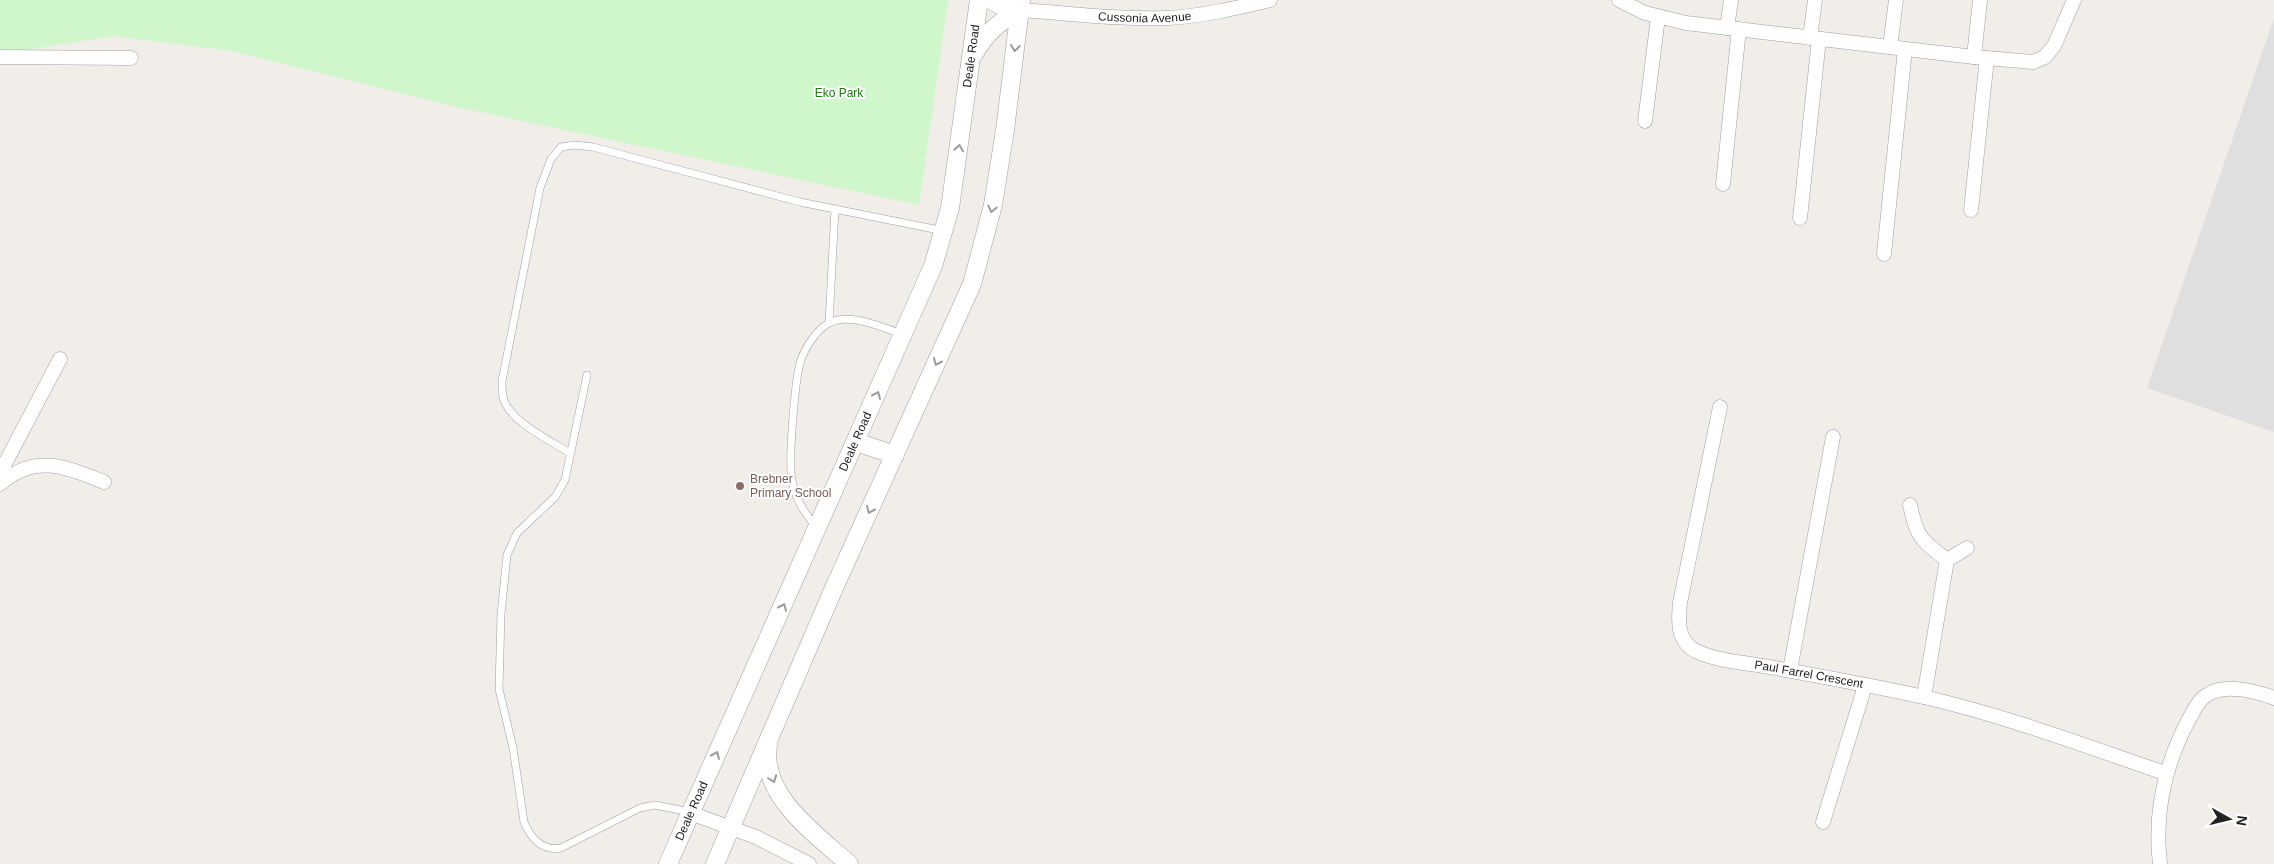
<svg xmlns="http://www.w3.org/2000/svg" width="2274" height="864" font-family="Arial,sans-serif">
<style>
.residential{fill:#e0dfdf}
.park{fill:#cff7cb}
.lines{fill:none;stroke-linecap:round;stroke-linejoin:round}
.service-casing{stroke:#9f9f9f;stroke-width:8}
.minor-casing{stroke:#9f9f9f;stroke-width:15}
.tertiary-casing{stroke:#9f9f9f;stroke-width:19}
.service{stroke:#fff;stroke-width:7}
.minor{stroke:#fff;stroke-width:14}
.tertiary{stroke:#fff;stroke-width:18}
.oneway{stroke:#9c9c9c}
.education-dot{fill:#8d6e63;stroke:#fff;stroke-width:2}
.labels{text-anchor:middle;stroke-width:4;stroke-linejoin:round;paint-order:stroke}
.street-label{font-size:12px;fill:#222;stroke:#fff}
.park-label{font-size:12px;fill:#1d7c13;stroke:#fff}
.education-label{font-size:12px;fill:#785e54;stroke:#fff;text-anchor:start}
</style>
<rect width="100%" height="100%" fill="#f1ede9"/>
<!-- residential -->
<path class="residential" d="M2274,18v414l-127,-44z"/>
<!-- park -->
<path class="park" d="M0,0h948l-29,205 -458,-97 -230,-57 -117,-15 -114,18z"/>
<g class="lines">
<defs>
<path id="service" d="M829,323l6,-114
M587,375l-22,105 -10,17 -38,36 -10,22 -6,59 -2,75 14,59 11,74c7,17 18,29 37,26l79,-40 15,-3 35,7
M570,453c-18,-11 -51,-28 -62,-45 -6,-8 -6,-17 -6,-27l38,-193 11,-29 10,-12 14,-2 18,2 207,55 144,29
M816,527c-12,-15 -21,-28 -24,-47 -4,-19 3,-98 8,-117 4,-14 16,-33 29,-40 22,-11 53,5 74,11"/>
<g id="minor">
<path d="M1619,0l26,13 41,10 288,34 59,5 12,-5 9,-11 20,-46"/>
<path id="s1" d="M1019,10c49,3 100,10 149,8 35,-2 69,-10 102,-18"/>
<path d="M1727,28l4,-28"/>
<path d="M1810,38l5,-38"/>
<path d="M1890,47l6,-47"/>
<path d="M0,57l131,1"/>
<path d="M1974,57l6,-57"/>
<path d="M1645,121l13,-104"/>
<path d="M1723,184l16,-155"/>
<path d="M1971,210l16,-152"/>
<path d="M1800,218l19,-179"/>
<path d="M1884,254l21,-205"/>
<path id="s2" d="M1720,407l-40,196c-2,19 -3,40 18,49 23,10 52,11 77,16 50,9 100,18 149,29 82,19 162,49 241,76"/>
<path d="M0,473l60,-114"/>
<path d="M0,484c35,-31 66,-17 104,-2"/>
<path d="M1910,505c7,33 11,35 37,55"/>
<path d="M1790,670l43,-233"/>
<path d="M1924,697l23,-137 20,-12"/>
<path d="M690,813l66,24 53,27"/>
<path d="M1823,822l42,-136"/>
<path d="M2160,864c-6,-50 5,-100 29,-145 5,-8 9,-19 18,-24 18,-12 49,-4 67,3"/>
</g>
<g id="tertiary">
<path d="M991,0l11,6 17,4"/>
<path d="M974,54c11,-21 26,-32 45,-44"/>
<path d="M856,442l39,13"/>
<path d="M768,746c-8,50 49,89 81,118"/>
<path id="s3" d="M668,864l265,-598 17,-58 29,-208"/>
<path d="M715,864l119,-276 138,-304 21,-79 12,-75 16,-130"/>
</g>
</defs>
<!-- service casing -->
<use href="#service" class="service-casing"/>
<!-- minor casing -->
<use href="#minor" class="minor-casing"/>
<!-- tertiary casing -->
<use href="#tertiary" class="tertiary-casing"/>
<!-- service -->
<use href="#service" class="service"/>
<!-- minor -->
<use href="#minor" class="minor"/>
<!-- tertiary -->
<use href="#tertiary" class="tertiary"/>
</g>
<!-- one-way arrows -->
<defs><path id="oneway-chevron" d="M-2-3.5L2.5 0L-2 3.5" fill="none" stroke-width="1.6" stroke-linecap="round" stroke-linejoin="round" transform="scale(1.25)"/></defs>
<g class="oneway">
<use href="#oneway-chevron" transform="translate(1015 48) rotate(97)"/>
<use href="#oneway-chevron" transform="translate(959 148) rotate(-81)"/>
<use href="#oneway-chevron" transform="translate(992 209) rotate(102)"/>
<use href="#oneway-chevron" transform="translate(937 362) rotate(114)"/>
<use href="#oneway-chevron" transform="translate(877 395) rotate(-66)"/>
<use href="#oneway-chevron" transform="translate(870 510) rotate(114)"/>
<use href="#oneway-chevron" transform="translate(783 607) rotate(-66)"/>
<use href="#oneway-chevron" transform="translate(716 755) rotate(-66)"/>
<use href="#oneway-chevron" transform="translate(773 779) rotate(69)"/>
</g>
<!-- markers -->
<circle class="education-dot" cx="740" cy="486" r="5"/>
<g class="labels">
<!-- street labels -->
<g class="street-label">
<text dy="4" stroke="none"><textPath href="#s1" startOffset="126">Cussonia Avenue</textPath></text>
<text dy="4" stroke="none"><textPath href="#s3" startOffset="868">Deale Road</textPath></text>
<text dy="4" stroke="none"><textPath href="#s3" startOffset="462">Deale Road</textPath></text>
<text dy="4" stroke="none"><textPath href="#s2" startOffset="370">Paul Farrel Crescent</textPath></text>
<text dy="4" stroke="none"><textPath href="#s3" startOffset="58">Deale Road</textPath></text>
</g>
<!-- park labels -->
<g class="park-label">
<text x="839" y="97">Eko Park</text>
</g>
<!-- education labels -->
<g class="education-label">
<text x="750" y="483">Brebner<tspan x="750" dy="14">Primary School</tspan></text>
</g>
</g>
<!-- north arrow -->
<g transform="translate(2229 819) rotate(98)" stroke="#ffffff" stroke-width="4" paint-order="stroke">
<path d="M0-4L9 19L0 12L-9 19Z" fill="#222222"/>
<text y="-8" font-size="14" font-weight="bold" text-anchor="middle" fill="#222222">N</text>
</g>
</svg>
